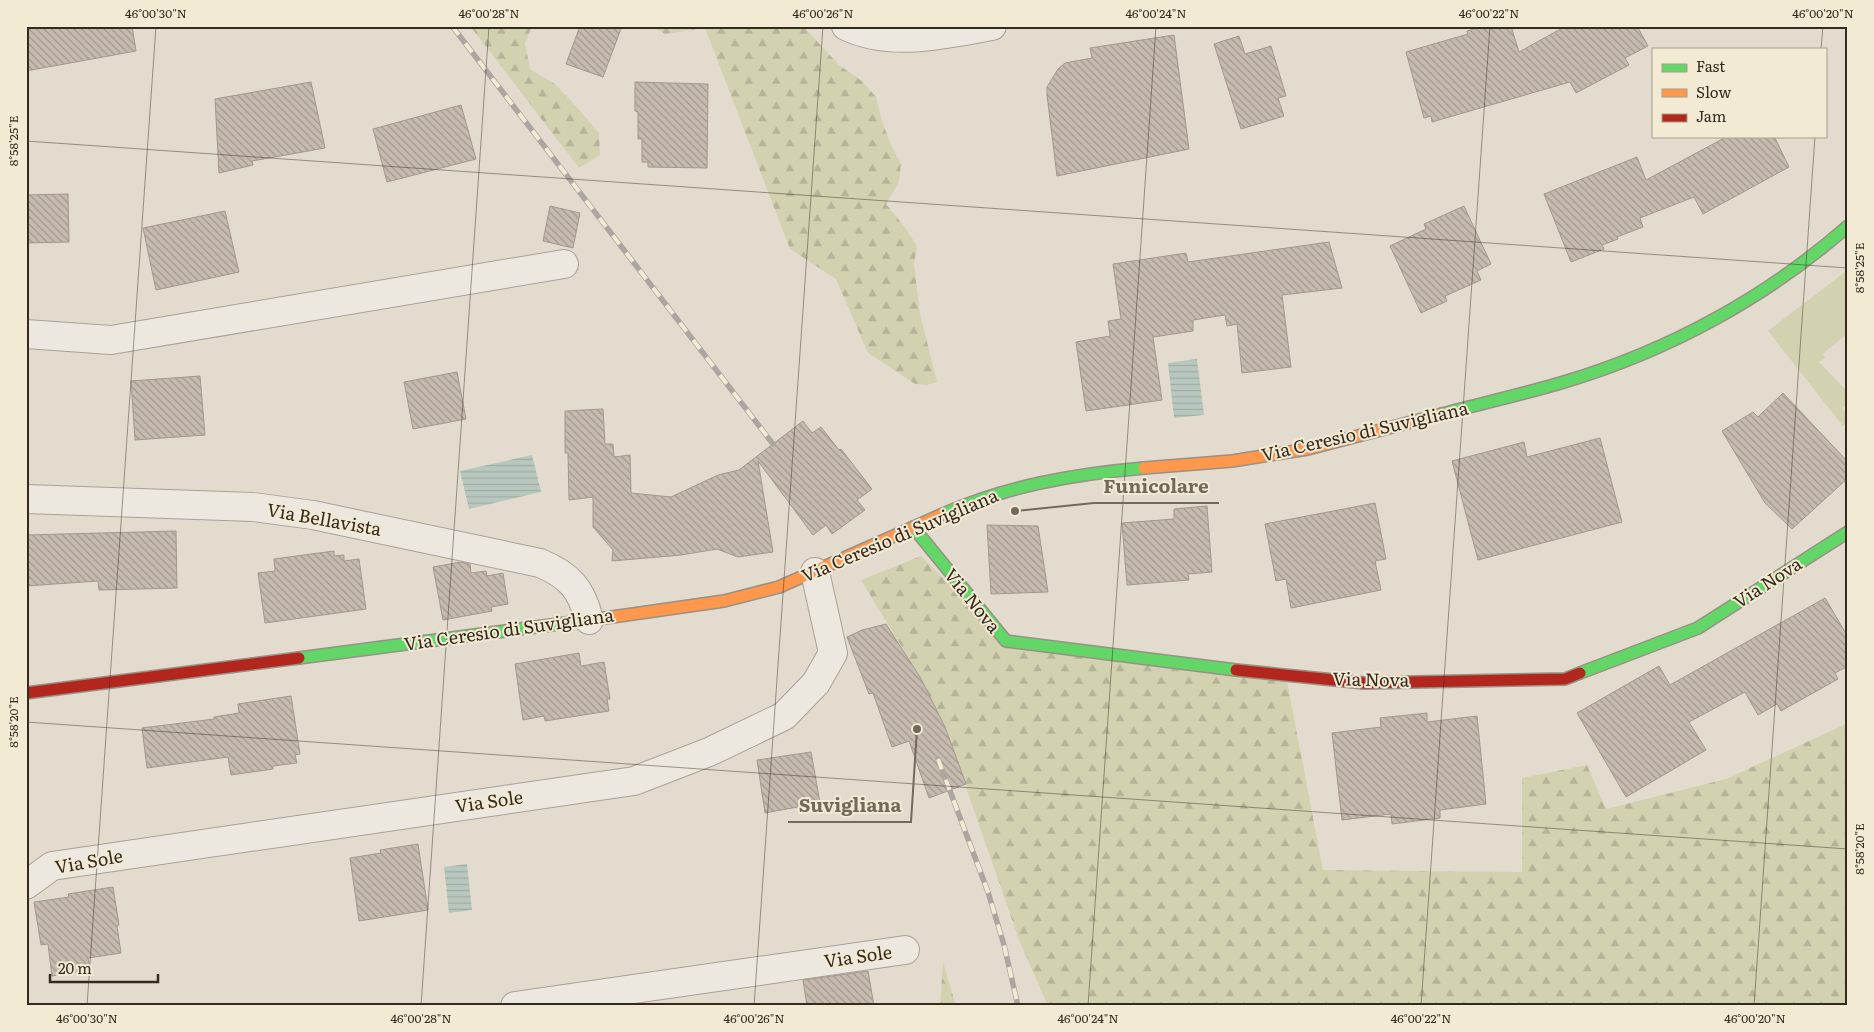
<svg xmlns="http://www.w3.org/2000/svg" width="1874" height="1032" font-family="Literata,serif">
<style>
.green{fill:#d2d2b1}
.forest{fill:url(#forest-firs)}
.water{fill:url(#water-rules)}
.building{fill:url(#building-back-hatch);stroke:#a3988d}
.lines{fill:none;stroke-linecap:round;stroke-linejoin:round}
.street-casing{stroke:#a8a196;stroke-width:30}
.fast-casing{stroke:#989186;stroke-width:14}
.slow-casing{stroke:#989186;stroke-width:14}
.jam-casing{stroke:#989186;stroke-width:14}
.street{stroke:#ece7df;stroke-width:28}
.fast{stroke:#63d668;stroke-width:11}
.slow{stroke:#ff974d;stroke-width:11}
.jam{stroke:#b3261e;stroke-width:11}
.rail-casing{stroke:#aba69f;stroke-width:5.5}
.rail{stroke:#f3ead4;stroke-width:4;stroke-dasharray:11;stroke-linecap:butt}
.ticks{fill:none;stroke:#362a1f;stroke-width:1;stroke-opacity:0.45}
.labels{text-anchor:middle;stroke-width:4;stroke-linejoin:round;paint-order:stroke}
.street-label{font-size:18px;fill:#362a1f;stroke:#f3ead4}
.leader{fill:none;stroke:#73685c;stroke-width:2}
.callout-dot{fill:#73685c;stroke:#f3ead4;stroke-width:2}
.callout-label{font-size:19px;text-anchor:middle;font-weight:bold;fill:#73685c;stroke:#f3ead4;stroke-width:4;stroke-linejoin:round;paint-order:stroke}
.neatline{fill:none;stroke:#362a1f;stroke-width:2}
.ticks-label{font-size:12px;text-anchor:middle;fill:#362a1f}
</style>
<defs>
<pattern id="forest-firs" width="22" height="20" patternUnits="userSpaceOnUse" patternTransform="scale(1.25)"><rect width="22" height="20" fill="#d2d2b1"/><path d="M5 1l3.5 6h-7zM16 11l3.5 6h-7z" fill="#b5b498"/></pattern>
<pattern id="water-rules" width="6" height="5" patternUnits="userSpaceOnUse" patternTransform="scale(1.25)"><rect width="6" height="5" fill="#b8c8be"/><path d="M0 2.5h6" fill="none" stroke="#9faca3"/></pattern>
<pattern id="building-back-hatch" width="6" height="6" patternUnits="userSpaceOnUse" patternTransform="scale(1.25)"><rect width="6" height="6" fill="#c7bbaf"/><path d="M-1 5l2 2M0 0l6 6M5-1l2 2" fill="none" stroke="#a2988e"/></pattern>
</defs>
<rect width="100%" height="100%" fill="#e3dcce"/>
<!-- green -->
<path class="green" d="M1845,272l3,3v58l-25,21 2,4 -6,4 29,30v11l-6,5 6,7v6l-5,5 -75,-95z"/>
<!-- forest -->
<path class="forest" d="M470,26h62l-7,17 5,26 25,15 21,22 23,27 1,22 -21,13z
M650,26h153l36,39 23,16 14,16 6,24 9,24 10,19 -2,18 -13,22 18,22 13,20 -3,18 6,50 17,68 -10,3 -12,-1 -47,-31 -32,-74 -46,-30 -85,-221 -40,6z
M921,556l85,85 280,35 37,194 199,2v-94l65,-13 19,44 120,-30 122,-56v283h-800l-29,-66 -74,-213 -25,-50 -59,-97z
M943,962l13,44h-16z"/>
<!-- water -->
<path class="water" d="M1197,359l7,56 -30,3 -6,-55z
M532,455l9,37 -72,17 -9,-38z
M467,864l5,46 -23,3 -5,-46z"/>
<!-- building -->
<path class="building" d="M26,26h106l4,25 -110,20z
M580,26h42l-19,51 -37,-13z
M1485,26h26l8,26 47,-26h71l11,20 -23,12 4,7 -53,28 -6,-11 -138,40 -1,-6 -7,2 -18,-66 62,-18 -1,-3z
M1174,35l15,114 -132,27 -10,-81v-8l11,-18 7,-6 27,-5 -2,-10z
M1239,36l6,18 26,-8 15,50 -8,2 6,18 -43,13 -27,-85z
M311,82l14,66 -73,13 1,4 -34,8 -4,-74z
M635,82l73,2 -1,84 -59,-1v-5h-6v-23h-4v-27l-3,-1z
M461,105l15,54 -89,23 -14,-53z
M1728,136h46l15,31 -86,47 -9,-17 -54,21 3,9 -26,10 1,2 -16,6 2,4 -33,13 -27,-68 93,-37 9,23z
M68,194l1,48 -43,1v-48z
M550,206l30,7 -7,35 -30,-7z
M1464,206l27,58 -14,7 4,9 -36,16 2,5 -26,12 -31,-67 36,-17 -2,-5z
M225,211l14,61 -83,18 -13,-62z
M1329,242l13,46 -60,7 9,72 -49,6 -5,-49 -10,2 -2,-11 -32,5v11l-40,6 9,63 -76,11 -10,-69 34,-6 -2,-15 13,-2 -8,-55 73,-11 2,9z
M457,372l9,47 -53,10 -9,-47z
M200,376l5,59 -70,5 -4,-59z
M1783,393l65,69v16l-56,51 -27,-26 -43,-72 31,-19 5,5z
M603,409l2,35h8l1,13 16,-2 1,38 40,4 47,-22 21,-5 64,-49 9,12 9,-6 18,23 2,-1 31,40 -15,11 8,10 -33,24 -6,-9 -13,10 -55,-74 15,91 -35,5 -21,-8 -36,6 -69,6 1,-11 -20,-23v-30l-24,3 -1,-47h-3v-42z
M1600,438l22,84 -144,38 -26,-99 72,-19 3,15z
M1375,503l11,56 -11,2 6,29 -90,18 -5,-29 -10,2 -11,-57z
M1207,506l5,66 -24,2 1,6 -62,5 -5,-62 52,-4v-10z
M987,525l51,1 10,66 -57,2z
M176,531l1,57 -78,2 -1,-9 -72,5v-51z
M334,551v5l10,-1v6l15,-2 7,50 -101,14 -7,-50 17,-2 -1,-12z
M461,562l9,2 1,9 15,-2 1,5 16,-3 5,31 -17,3 1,4 -49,9 -10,-53z
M1825,598l23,39v29l-13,7 3,6 -57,32 -4,-7 -19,11 -13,-23 -56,30 17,28 -80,47 -49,-84 82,-47 11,19z
M886,624l34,53 25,50 21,57 -37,14 -20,-57 -17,6 -19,-54 -4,1 -22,-57 15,-7z
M579,653l2,13 23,-4 6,37h-3l2,12 -64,10 -1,-5 -21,4 -8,-56z
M291,696l9,58 -5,1 2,8 -24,3v3l-42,6 -3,-18 -81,11 -5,-40 72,-9v-2l25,-4 -1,-9z
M1427,713v9l50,-6 9,88 -46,6v8l-48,6 -1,-10 -49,6 -10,-87 49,-6 -1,-9z
M811,752l11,62 -19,-8 -38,7 -8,-53z
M418,844l10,66 -69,11 -9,-63 31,-5 -1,-3z
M113,887l6,38 -2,1 4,27 -33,5 2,12 -38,6 -4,-32 -7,1 -7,-43 35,-5 -1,-3z
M868,971l6,35h-67l-4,-26z"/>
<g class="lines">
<defs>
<path id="street" d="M846,26c46,22 99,8 146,0
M26,334l85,6 453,-76
M26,499l227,8 60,8 227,48c29,12 42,26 49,57
M26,885l26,-19 582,-85 75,-29 75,-36 32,-33 17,-30 -18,-81
M515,1006l390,-56"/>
<path id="fast" d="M1442,414c41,-11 82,-20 122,-32 104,-31 202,-84 284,-156
M941,515c64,-29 134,-41 203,-47
M913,527l93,114 230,29
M299,658l313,-41
M1580,673l118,-45 150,-96"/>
<path id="slow" d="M1144,468l88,-7 76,-12 134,-35
M612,617l112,-16 55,-14 162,-72"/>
<path id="jam" d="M1236,670l128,13 201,-4 15,-6
M26,693l273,-35"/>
</defs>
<!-- street casing -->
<use href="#street" class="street-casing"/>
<!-- fast casing -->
<use href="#fast" class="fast-casing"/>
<!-- slow casing -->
<use href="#slow" class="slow-casing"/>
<!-- jam casing -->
<use href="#jam" class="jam-casing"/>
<!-- street -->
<use href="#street" class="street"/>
<!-- fast -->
<use href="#fast" class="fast"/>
<!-- slow -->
<use href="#slow" class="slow"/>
<!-- jam -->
<use href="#jam" class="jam"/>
<defs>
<path id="rail" d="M452,26l321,418
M938,759l50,133 16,53 14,61"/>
</defs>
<!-- rail casing -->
<use href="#rail" class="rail-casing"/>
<!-- rail -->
<use href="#rail" class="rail"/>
</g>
<!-- ticks -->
<path class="ticks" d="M1821,49l2,-23M26,141l1822,127M26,722l1822,127M87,1006l69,-980M421,1006l68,-980M754,1006l69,-980M1088,1006l68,-980M1421,1006l69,-980M1754,1006l61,-870"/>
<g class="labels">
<!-- street labels -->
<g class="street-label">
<text transform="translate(1365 432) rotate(-13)" y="6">Via Ceresio di Suvigliana</text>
<text transform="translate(324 520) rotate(10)" y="6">Via Bellavista</text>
<text transform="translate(900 536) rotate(-23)" y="6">Via Ceresio di Suvigliana</text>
<text transform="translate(1768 583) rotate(-33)" y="6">Via Nova</text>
<text transform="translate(972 601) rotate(51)" y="6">Via Nova</text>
<text transform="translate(509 630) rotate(-8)" y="6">Via Ceresio di Suvigliana</text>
<text transform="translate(1371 680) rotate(1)" y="6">Via Nova</text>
<text transform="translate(489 802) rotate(-8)" y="6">Via Sole</text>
<text transform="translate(89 862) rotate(-10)" y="6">Via Sole</text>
<text transform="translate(858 957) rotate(-8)" y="6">Via Sole</text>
</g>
</g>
<!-- callouts -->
<path class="leader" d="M1015 511L1094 503H1219M917 729L911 822H788"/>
<g class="callout-dot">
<circle cx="1015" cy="511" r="5"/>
<circle cx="917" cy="729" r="5"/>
</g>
<g class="callout-label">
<text x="1156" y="493">Funicolare</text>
<text x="850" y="812">Suvigliana</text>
</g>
<!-- border -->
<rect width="1874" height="1032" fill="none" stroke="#f3ead4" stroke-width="55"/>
<!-- legend -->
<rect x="1652" y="48" width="175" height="90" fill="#f3ead4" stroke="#a79d8c"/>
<rect x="1662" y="64" width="25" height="8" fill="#63d668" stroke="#a79d8c"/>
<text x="1696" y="72" font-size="15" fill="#362a1f">Fast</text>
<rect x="1662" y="89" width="25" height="8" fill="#ff974d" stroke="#a79d8c"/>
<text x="1696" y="98" font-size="15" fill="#362a1f">Slow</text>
<rect x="1662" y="114" width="25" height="8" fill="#b3261e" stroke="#a79d8c"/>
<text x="1696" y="122" font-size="15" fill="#362a1f">Jam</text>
<!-- scale -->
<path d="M50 974v8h108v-8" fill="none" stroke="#362a1f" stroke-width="2.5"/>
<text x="58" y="974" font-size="15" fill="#362a1f" stroke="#f3ead4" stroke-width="4" paint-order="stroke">20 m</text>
<rect x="28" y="28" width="1818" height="976" class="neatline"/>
<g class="ticks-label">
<text x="156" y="18">46°00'30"N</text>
<text x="489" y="18">46°00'28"N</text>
<text x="823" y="18">46°00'26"N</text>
<text x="1156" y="18">46°00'24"N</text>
<text x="1489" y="18">46°00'22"N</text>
<text x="1823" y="18">46°00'20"N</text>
<text transform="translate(14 141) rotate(-90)" y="4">8°58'25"E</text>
<text transform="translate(1860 268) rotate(-90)" y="4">8°58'25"E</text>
<text transform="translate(14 722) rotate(-90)" y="4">8°58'20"E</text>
<text transform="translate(1860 849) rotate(-90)" y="4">8°58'20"E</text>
<text x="87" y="1023">46°00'30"N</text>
<text x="421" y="1023">46°00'28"N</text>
<text x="754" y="1023">46°00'26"N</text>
<text x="1088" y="1023">46°00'24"N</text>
<text x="1421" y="1023">46°00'22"N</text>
<text x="1755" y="1023">46°00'20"N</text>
</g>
</svg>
